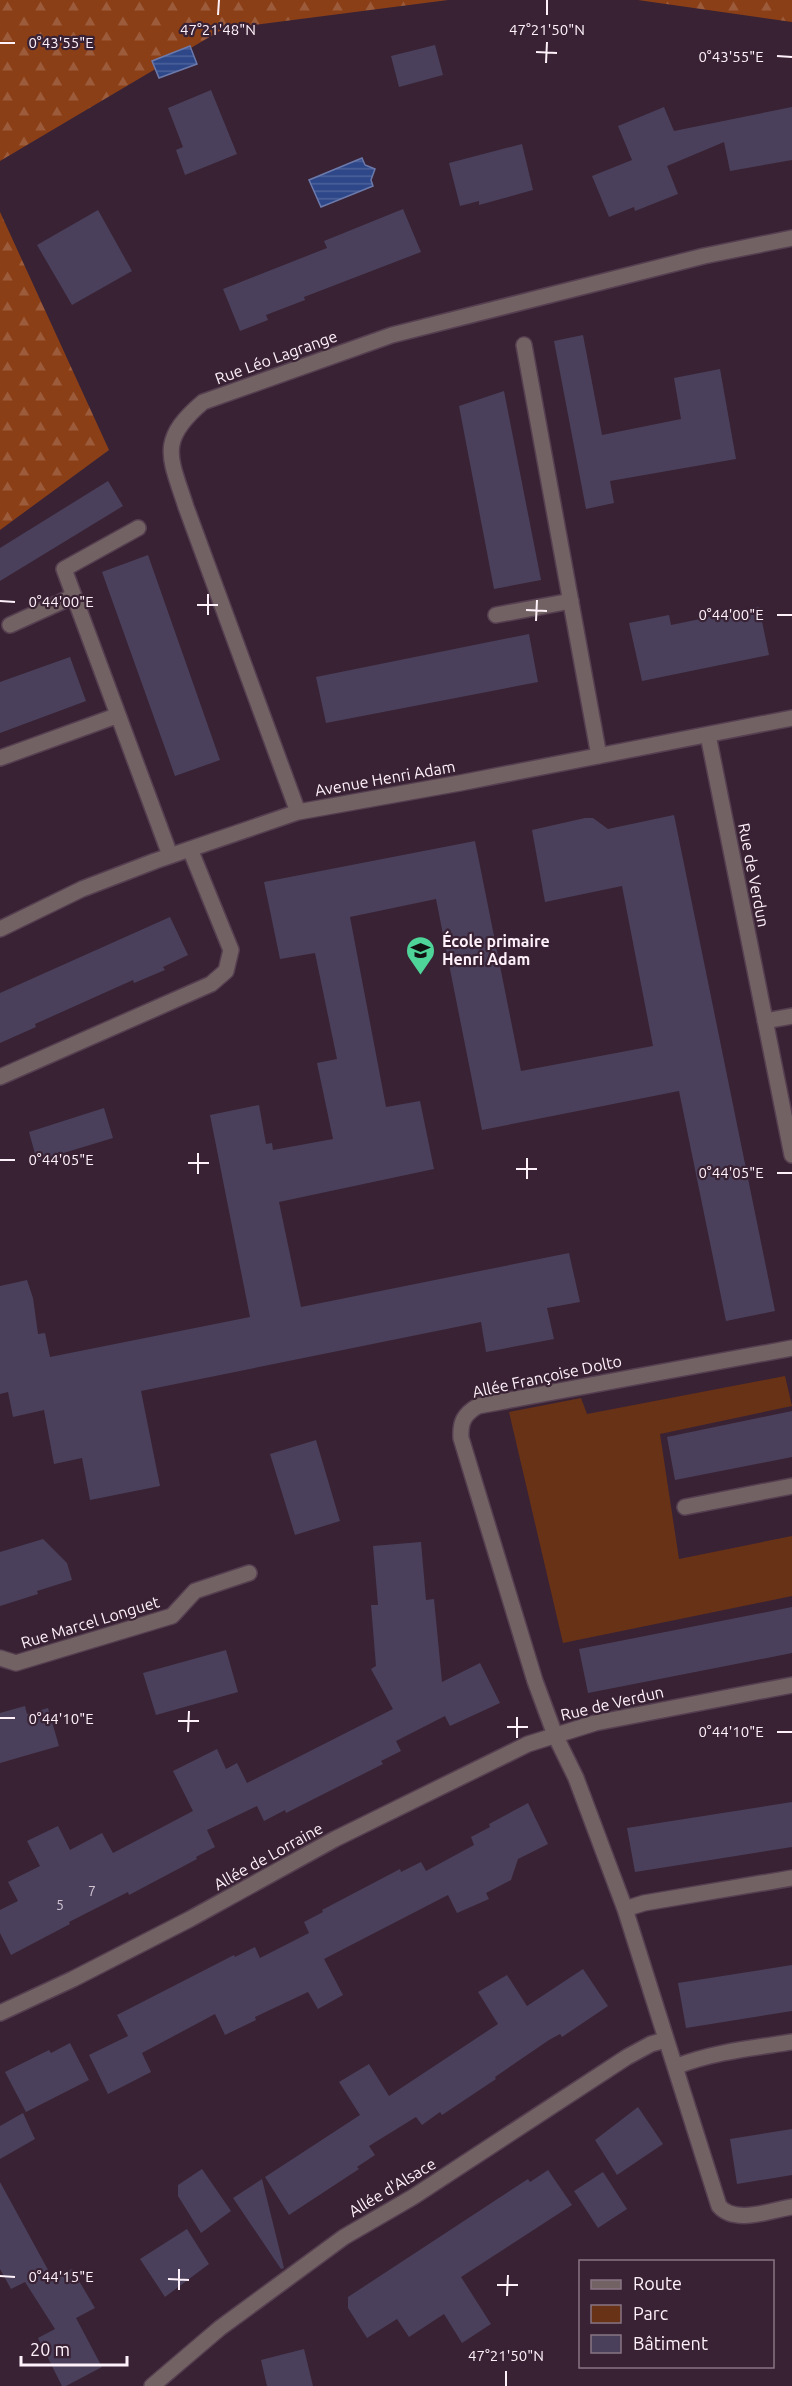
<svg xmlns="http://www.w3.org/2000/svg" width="792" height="2386" font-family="Ubuntu,sans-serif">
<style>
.green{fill:#683217}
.forest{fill:url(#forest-firs)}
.water{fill:url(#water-rules);stroke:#6c7aab;stroke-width:1.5}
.building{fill:#4a405b}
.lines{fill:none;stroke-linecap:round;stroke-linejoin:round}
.minor-casing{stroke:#553f50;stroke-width:18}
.minor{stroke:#726263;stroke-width:15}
.ticks{fill:none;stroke:#fef1fa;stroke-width:2}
.labels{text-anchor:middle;stroke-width:4.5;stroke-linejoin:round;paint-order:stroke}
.number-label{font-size:14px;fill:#d1c5d2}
.street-label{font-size:16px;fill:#fef1fa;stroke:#392234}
.poi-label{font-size:16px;font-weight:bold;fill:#fef1fa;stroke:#392234;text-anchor:start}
.ticks-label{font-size:15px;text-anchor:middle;fill:#fef1fa;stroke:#392234;stroke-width:4.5;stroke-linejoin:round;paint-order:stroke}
</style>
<defs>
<pattern id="forest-firs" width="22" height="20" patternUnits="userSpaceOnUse" patternTransform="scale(1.5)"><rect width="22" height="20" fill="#8b3f17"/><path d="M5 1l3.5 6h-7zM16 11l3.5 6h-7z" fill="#9c5b3a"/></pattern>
<pattern id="water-rules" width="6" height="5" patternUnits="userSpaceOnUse" patternTransform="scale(1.5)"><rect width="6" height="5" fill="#2e4789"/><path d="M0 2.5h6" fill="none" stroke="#4d629b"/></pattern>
</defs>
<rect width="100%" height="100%" fill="#392234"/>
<!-- green -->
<path class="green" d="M785,1376l7,30 -132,28 19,125 113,-23v60l-229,47 -54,-231 72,-14 6,16z"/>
<!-- forest -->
<path class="forest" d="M0,0h448l-225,29 -223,132z
M638,0h154v22z
M0,212l109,238 -109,80z"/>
<!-- water -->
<path class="water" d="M190,46l7,18 -38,14 -7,-17z
M362,158l3,7 10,4 -4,11 2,6 -52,21 -12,-27z"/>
<!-- building -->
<path class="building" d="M435,45l8,30 -44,12 -8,-31z
M211,90l26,64 -52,21 -9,-25 7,-3 -15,-39z
M664,107l10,24 118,-24v53l-62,11 -6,-29 -57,24 11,28 -43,17 -1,-4 -25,10 -17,-41 40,-16 -14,-34z
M522,144l11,46 -54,15v-4l-19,5 -11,-43z
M403,209l18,43 -117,45 1,3 -39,15 2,5 -28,11 -17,-42 104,-41 -3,-7z
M98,210l34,61 -60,34 -35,-60z
M583,335l19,100 79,-16 -7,-41 46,-9 16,90 -126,22 4,22 -28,6 -32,-168z
M504,391l37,189 -47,9 -35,-183z
M108,481l15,25 -123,75v-33z
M148,555l72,205 -45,16 -73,-204z
M759,607l10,48 -127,26 -13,-58 40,-8 2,10z
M529,634l9,48 -212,41 -10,-46z
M70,657l16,44 -86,32v-51z
M674,815l101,496 -49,10 -47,-230 -197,39 -46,-231 -86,18 36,190 34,-6 14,68 -155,33 22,105 268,-54 11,49 -33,6 7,31 -68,13 -5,-30 -340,69 19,95 -70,14 -8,-42 -28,6 -10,-54 -31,7 -5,-25 -8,2v-108l27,-6 6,18 5,36 7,-1 5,24 200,-40 -40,-202 49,-10 7,39 6,-1 1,7 60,-11 -16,-76 20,-4 -22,-106 -35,6 -16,-77 211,-41 46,230 132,-25 -31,-160 -77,16 -13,-72 53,-12h8l15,11z
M170,917l18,38 -25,12 2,3 -31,13 -1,-3 -98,44 1,3 -36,16v-50z
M104,1108l9,30 -76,23 -8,-29z
M792,1411v46l-117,23 -8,-43z
M316,1440l24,81 -45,14 -25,-81z
M43,1539l24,24 5,17 -35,11 1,3 -38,12v-54z
M421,1542l5,58 8,-1 8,83 38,-19 20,40 -50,23 -5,-10 -49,25 5,10 -20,10 2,3 -97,49 -1,-3 -21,11 -7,-15 -50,24 8,17 -19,10 1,2 -68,36 -1,-3 -59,30 1,2 -59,31 -11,-22v-23l18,-9 -10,-19 32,-16 -13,-25 31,-15 12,24 32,-17 11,20 80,-42 -20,-40 44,-22 9,20 11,-6 10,20 146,-74 -22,-40 5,-3 -5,-61h7l-5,-59z
M792,1607v46l-204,40 -9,-44z
M226,1650l12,42 -82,23 -13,-42z
M25,1706l2,8 21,-6 11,38 -59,17v-50z
M792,1802v45l-157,25 -8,-44z
M528,1803l20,41 -30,15 -7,21 -25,13 3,6 -32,14 -9,-18 -124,64 19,36 -25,14 -10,-17 -53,25 1,3 -31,15 -10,-21 -73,39 9,19 -43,22 -19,-39 39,-19 -11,-21 117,-60 1,2 20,-10 5,11 49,-25 -5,-11 19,-10 -1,-2 78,-41 1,3 20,-10 5,9 48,-26 -3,-8 19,-10 -1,-3z
M792,1965v46l-106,17 -8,-45z
M583,1969l25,37 -46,31 -2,-3 -11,6 -54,37 1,2 -54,36 -2,-3 -18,13 -6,-8 -47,29 6,9 -18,12 2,2 -70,46 -24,-38 95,-62 -21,-33 30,-18 20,32 109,-72 -20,-32 29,-17 20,31z
M70,2043l19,37 -63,32 -21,-40 44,-22 2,3z
M638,2107l25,37 -46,31 -22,-35z
M23,2113l12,26 -35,20v-33z
M792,2129v46l-55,9 -7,-45z
M202,2169l29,42 -30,22 -23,-37v-11z
M548,2170l24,35 -111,72 30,47 -29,19 -18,-29 -35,23 -12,-18 -30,19 -19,-30v-11l180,-118 2,3z
M603,2172l24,37 -29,19 -24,-37z
M262,2179l22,89 -3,1 -48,-71z
M0,2182l53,97 19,-10 23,39 -19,10 26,49 -36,19h-4l-24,-48 17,-9 -30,-47 -14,7 -11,-20z
M187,2229l22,35 -44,33 -25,-38z
M304,2349l9,37h-46l-6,-26z"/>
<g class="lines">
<defs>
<path id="minor" d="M524,345l75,411
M138,528l-74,41 106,286
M496,615l75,-14
M10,625l64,-29
M708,735l84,420
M0,758l116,-42
M298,812l-112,-305c-16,-50 -29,-66 17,-105l189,-67 312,-79 88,-18
M0,929l82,-40 73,-28 143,-49 162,-29 332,-65
M765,1021l27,-5
M0,1077l211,-93 15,-13 5,-21 -41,-101
M792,1348l-314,58c-14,8 -18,16 -17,32l74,243 20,54 21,43 49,131 94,297c16,19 52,4 73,1
M685,1507l107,-21
M0,1658l16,5 156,-47 23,-25 54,-18
M625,1909l19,-6 148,-25
M0,2013l73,-34 117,-60 145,-80 193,-95 67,-21 197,-38
M675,2067c37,-15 78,-19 117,-25
M152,2386l68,-58 124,-91 69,-40 214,-140 24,-13 14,-4"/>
</defs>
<!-- minor casing -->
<use href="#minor" class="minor-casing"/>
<!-- minor -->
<use href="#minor" class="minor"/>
</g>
<!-- ticks -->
<path class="ticks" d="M218,15l1,-15M547,15v-15M0,43h15M536,52l21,1M777,56l15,1M546,63l1,-21M0,601l15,1M197,605h21M526,610l21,1M208,615v-21M777,615h15M536,621l1,-21M0,1160h15M188,1163h21M516,1169h21M777,1173h15M198,1174v-21M527,1179v-21M0,1718h15M178,1721h21M507,1727h21M188,1732l1,-21M777,1732h15M517,1738v-21M0,2276l15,1M168,2279l21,1M497,2285h21M179,2290v-21M507,2296l1,-21M506,2386v-15"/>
<!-- icons -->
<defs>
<symbol id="school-pin" viewBox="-11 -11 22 30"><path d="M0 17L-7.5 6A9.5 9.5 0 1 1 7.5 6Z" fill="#4ed399" stroke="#392234"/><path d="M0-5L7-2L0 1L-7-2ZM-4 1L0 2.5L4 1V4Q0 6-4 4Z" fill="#111"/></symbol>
</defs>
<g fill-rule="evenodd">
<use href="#school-pin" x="404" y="934" width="33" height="45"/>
</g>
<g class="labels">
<!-- number labels -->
<g class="number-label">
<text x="92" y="1896">7</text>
<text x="60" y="1910">5</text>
</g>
<!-- street labels -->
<g class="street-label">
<text transform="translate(276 357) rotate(-20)" y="6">Rue Léo Lagrange</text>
<text transform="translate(385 778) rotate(-10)" y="6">Avenue Henri Adam</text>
<text transform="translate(754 875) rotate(79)" y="6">Rue de Verdun</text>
<text transform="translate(547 1376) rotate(-12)" y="6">Allée Françoise Dolto</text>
<text transform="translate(90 1622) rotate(-17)" y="6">Rue Marcel Longuet</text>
<text transform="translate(612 1703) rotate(-13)" y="6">Rue de Verdun</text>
<text transform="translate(268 1856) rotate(-29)" y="6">Allée de Lorraine</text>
<text transform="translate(392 2187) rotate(-31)" y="6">Allée d'Alsace</text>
</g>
<!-- poi labels -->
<g class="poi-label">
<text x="442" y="947">École primaire<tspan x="442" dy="18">Henri Adam</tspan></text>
</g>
</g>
<g class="ticks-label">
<text x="218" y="35">47°21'48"N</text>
<text x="547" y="35">47°21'50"N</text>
<text x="61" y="48">0°43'55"E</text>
<text x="731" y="62">0°43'55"E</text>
<text x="61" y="607">0°44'00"E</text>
<text x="731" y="620">0°44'00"E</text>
<text x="61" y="1165">0°44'05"E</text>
<text x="731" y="1178">0°44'05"E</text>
<text x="61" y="1724">0°44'10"E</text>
<text x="731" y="1737">0°44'10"E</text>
<text x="61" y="2282">0°44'15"E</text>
<text x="506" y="2361">47°21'50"N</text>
</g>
<!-- legend -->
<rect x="579" y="2260" width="195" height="108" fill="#392234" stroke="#887583" stroke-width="1.5"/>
<rect x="591" y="2280" width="30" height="9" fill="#726263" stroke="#887583" stroke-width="1.5"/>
<text x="633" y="2290" font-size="18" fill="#fef1fa">Route</text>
<rect x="591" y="2305" width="30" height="18" fill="#683217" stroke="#887583" stroke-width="1.5"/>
<text x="633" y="2320" font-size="18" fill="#fef1fa">Parc</text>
<rect x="591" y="2335" width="30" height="18" fill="#4a405b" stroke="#887583" stroke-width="1.5"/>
<text x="633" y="2350" font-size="18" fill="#fef1fa">Bâtiment</text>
<!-- scale -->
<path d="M21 2356v9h106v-9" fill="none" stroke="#fef1fa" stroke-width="3"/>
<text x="30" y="2356" font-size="18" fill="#fef1fa" stroke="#392234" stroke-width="4.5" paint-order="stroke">20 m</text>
</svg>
